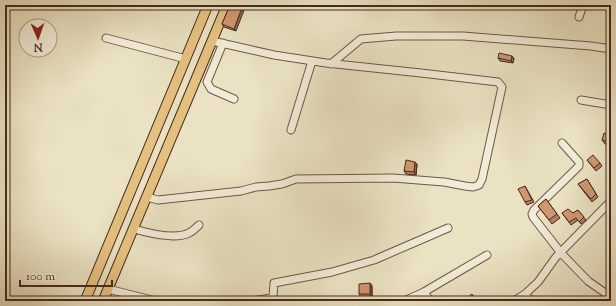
<svg xmlns="http://www.w3.org/2000/svg" width="616" height="306" font-family="'Sorts Mill Goudy',serif">
<style>
.lines{fill:none;stroke-linecap:round;stroke-linejoin:round}
.minor-casing{stroke:#6f5746;stroke-width:9}
.major-casing{stroke:#46291c;stroke-width:11}
.minor{stroke:#f1ecd7;stroke-width:7}
.major{stroke:#e5c181;stroke-width:9}
.wall{fill:#b28262;stroke:#46291c}
.shaded-wall{fill:#916a50;stroke:#46291c}
.building{fill:#cf9772;stroke:#46291c}
</style>
<rect width="100%" height="100%" fill="#eae2c2"/>
<filter id="stains"><feTurbulence type="fractalNoise" baseFrequency=".005" numOctaves="4"/><feColorMatrix values="0 0 0 0 .2 0 0 0 0 .09 0 0 0 0 .02 0 0 0 .5 -.17"/></filter>
<radialGradient id="worn" r=".72"><stop offset=".6" stop-color="#630" stop-opacity="0"/><stop offset="1" stop-color="#630" stop-opacity=".3"/></radialGradient>
<g class="lines">
<defs>
<path id="minor" d="M579,17l4,-12
M106,38l80,21
M223,43l-16,39 4,7 23,10
M331,64l30,-25 35,-3h67l128,10 20,3
M581,100l30,5
M291,130l21,-69
M562,143l17,19v4l-45,44 -2,4 1,3 28,36 27,28 23,16
M147,197l11,3 83,-9 15,-4 13,-1 13,-2 14,-5 97,-1 51,4 21,4 8,1 6,-2 3,-6 20,-92 -4,-5 -77,-9 -95,-10 -52,-8 -62,-14
M134,229c14,4 41,11 55,4 4,-2 7,-5 10,-8
M108,289l48,12
M424,292l6,9
M525,294l6,7
M250,301l21,-3 2,-1 1,-14 58,-11 42,-12 74,-32
M404,301l20,-9 63,-37
M514,301l11,-7 13,-12 18,-25 55,-56"/>
<path id="major" d="M85,301l123,-296
M103,301l124,-296"/>
</defs>
<!-- minor casing -->
<use href="#minor" class="minor-casing"/>
<!-- major casing -->
<use href="#major" class="major-casing"/>
<!-- minor -->
<use href="#minor" class="minor"/>
<!-- major -->
<use href="#major" class="major"/>
</g>
<!-- wall -->
<path class="wall" d="M230,5l6,26 -12,-4 -2,-3z
M403,5h16l-15,1z
M498,58h16l-1,5 -13,-2z
M611,130v16l-6,-2 -3,-4z
M587,160l13,3 2,3 -6,5z
M417,164l-1,11 -10,-1 -2,-3z
M587,179l11,18 -6,5 -14,-18z
M525,186l9,16 -7,3 -2,-3z
M546,199l14,19 -8,6 -14,-18z
M578,210l8,10 -5,4 -3,-4 -7,5 -9,-12h11z
M370,283l2,3v10l-11,1 -2,-3z"/>
<!-- shaded-wall -->
<path class="shaded-wall" d="M243,5h3l-10,26 -2,-2z
M512,56l2,2 -1,5 -2,-2z
M415,162l2,2 -1,11 -2,-3z
M370,283l2,3v10l-2,-2z"/>
<!-- building -->
<path class="building" d="M230,5h13l-9,24 -12,-5z
M499,53l13,3 -1,5 -13,-3z
M609,129l2,1v13l-9,-3 2,-7 3,1z
M593,155l7,8 -6,5 -7,-8z
M406,160l9,2 -1,10 -10,-1z
M587,179l9,15 -5,5 -13,-15z
M525,186l7,14 -7,2 -7,-13z
M546,199l11,15 -8,6 -11,-14z
M568,209l5,4 5,-3 6,7 -5,5 -3,-4 -7,4 -7,-9z
M370,283v11h-11v-10z
M472,294l5,7h-14z"/>
<!-- margin -->
<rect width="616" height="306" fill="none" stroke="#eae2c2" stroke-width="20"/>
<rect x="6" y="6" width="604" height="294" fill="none" stroke="#46291c" stroke-width="2"/>
<rect x="10" y="10" width="596" height="286" fill="none" stroke="#46291c"/>
<!-- north arrow -->
<g transform="translate(38 38) rotate(178)"><circle r="19" fill="#f1ecd7" stroke="#ad9e8c"/>
<path d="M0-3L7 15L0 10L-7 15Z" fill="#8f2418"/>
<text y="-6" font-size="11" font-weight="bold" text-anchor="middle" fill="#46291c">N</text>
</g>
<!-- scale -->
<path d="M20 280v6h92v-6" fill="none" stroke="#46291c" stroke-width="2"/>
<text x="26" y="280" font-size="12" fill="#46291c" stroke="#f1ecd7" stroke-width="3" paint-order="stroke">100 m</text>
<rect width="100%" height="100%" filter="url(#stains)"/>
<rect width="100%" height="100%" fill="url(#worn)"/>
</svg>
